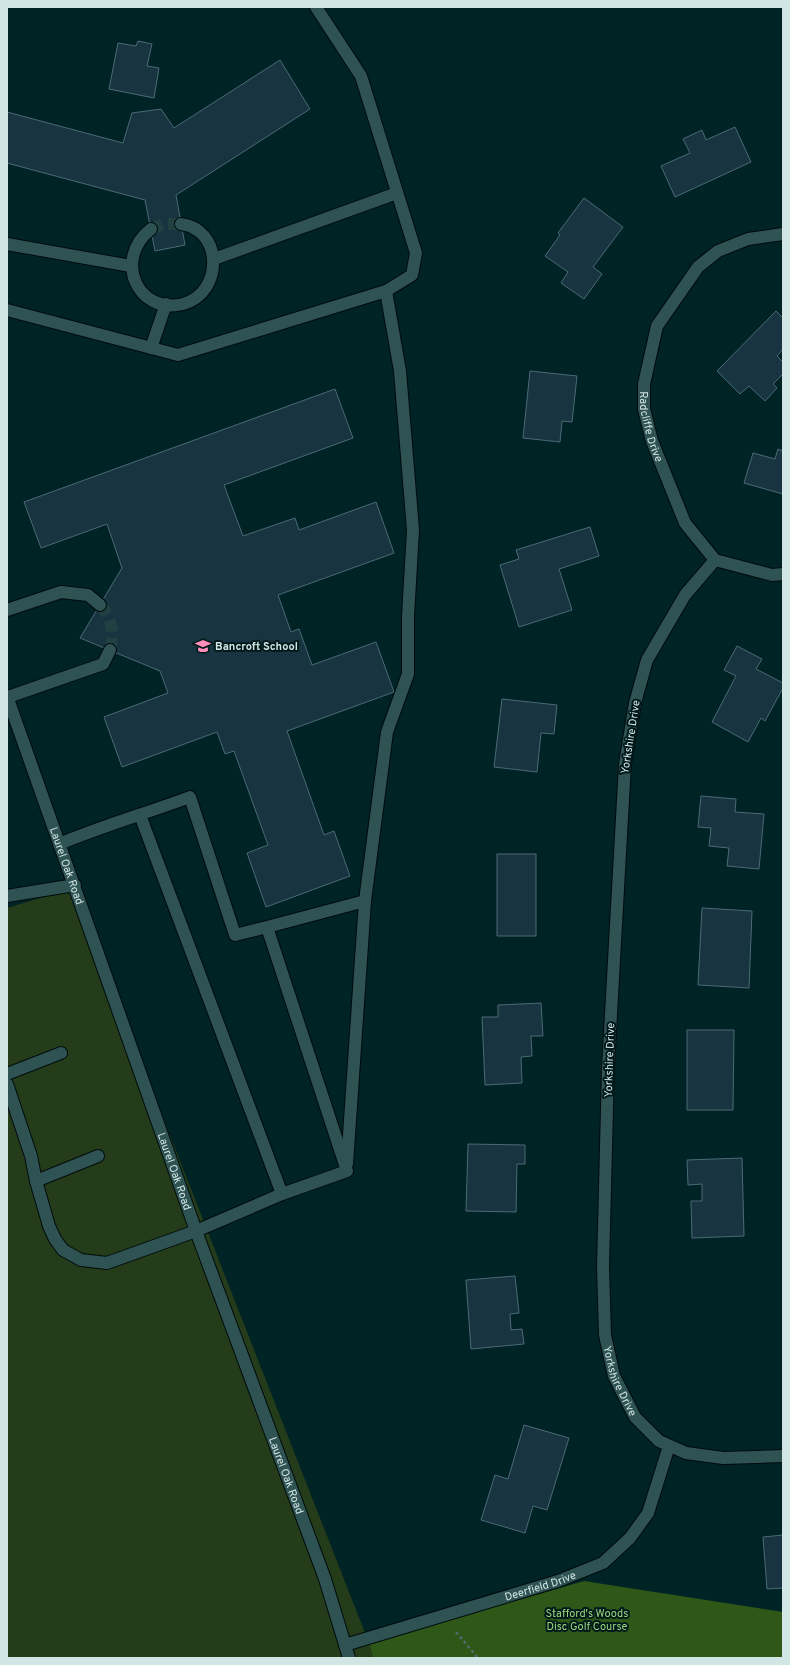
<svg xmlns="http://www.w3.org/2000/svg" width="790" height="1665" font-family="Overpass,sans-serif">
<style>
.green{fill:#243c19}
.forest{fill:#2e5718}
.building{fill:#193441;stroke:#4c6977}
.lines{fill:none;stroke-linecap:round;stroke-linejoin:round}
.minor-tunnel{stroke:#204042;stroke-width:12;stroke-dasharray:12 6;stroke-linecap:butt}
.minor-casing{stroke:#000b0d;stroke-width:14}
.path{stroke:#4f6c6d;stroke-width:2.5;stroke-dasharray:3 3;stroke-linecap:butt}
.minor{stroke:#2f5253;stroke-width:12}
.labels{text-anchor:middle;stroke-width:4;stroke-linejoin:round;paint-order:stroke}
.street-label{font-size:11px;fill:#d2e5e5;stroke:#00191a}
.poi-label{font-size:11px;font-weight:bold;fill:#d2e5e5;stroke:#00191a;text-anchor:start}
.park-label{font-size:11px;fill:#9ad67f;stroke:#00191a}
</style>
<rect width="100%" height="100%" fill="#002325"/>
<!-- green -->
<path class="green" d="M73,888l296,755 4,15h-366v-750z"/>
<!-- forest -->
<path class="forest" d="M584,1581l199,31v46h-410l-4,-15z"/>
<!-- building -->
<path class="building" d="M138,41l14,3 -5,22 12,2 -5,30 -45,-9 9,-46 18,3z
M280,60l30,49 -134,86 9,50 -30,6 -10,-51 -138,-37v-51l116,31 9,-30 29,-4 13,19z
M735,127l16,35 -76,35 -14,-31 29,-13 -7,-14 19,-9 4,10z
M584,198l39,29 -30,40 9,7 -18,25 -23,-16 7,-11 -23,-16 15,-21 -2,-2z
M776,311l7,7v31l-6,7 6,6v12l-10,10 4,4 -12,13 -16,-15 -9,8 -23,-23z
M530,371l47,5 -5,46 -10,-1 -2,21 -37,-4z
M335,389l18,49 -129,47 19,51 52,-18 4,12 77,-28 18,51 -116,42 13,37 8,-3 13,36 64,-23 18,50 -107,39 37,104 10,-4 16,45 -84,31 -19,-54 21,-8 -34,-94 -9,3 -8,-22 -95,35 -18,-50 64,-24 -8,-22 -80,-33 42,-70 -15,-44 -66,24 -17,-46z
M778,449l5,2v43l-39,-11 9,-30 22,6z
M590,527l9,29 -40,13 13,41 -53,17 -19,-62 19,-6 -3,-9z
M737,646l25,13 -6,10 27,14v5l-18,33 -4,-3 -13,24 -36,-20 24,-46 -12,-6z
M502,699l55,6 -3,29 -13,-1 -4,39 -43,-5z
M701,796l35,3 -1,13 29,2 -5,55 -32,-3 2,-18 -20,-2 2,-18 -13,-1z
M497,854h39v82h-39z
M702,908l50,3 -3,77 -51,-3z
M541,1003l2,33h-12l1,20 -11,1 1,26 -37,2 -3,-68h16v-12z
M687,1030h47l-1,80h-46z
M468,1144l57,1v19h-8l-1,48 -50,-1z
M742,1158l2,78 -52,2 -1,-37h11v-17l-14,1 -1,-25z
M515,1276l4,37 -9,1 1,16 11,-1 2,15 -53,5 -5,-69z
M524,1425l45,13 -22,72 -14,-4 -8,27 -44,-13 14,-45 13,4z
M783,1535v53l-16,1 -4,-52z"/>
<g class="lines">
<!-- minor-tunnel -->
<path class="minor-tunnel" d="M151,229l12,-5h18
M100,605c12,12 15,29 10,45"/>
<defs>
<g id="minor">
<path d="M151,229c-38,30 -14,86 32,75 41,-11 40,-75 -2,-80"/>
<path id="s1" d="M783,234l-35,5 -30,12 -20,16 -41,59 -13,58v25l8,32 33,82 30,37 57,15 11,-1"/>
<path d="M7,244l124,22"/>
<path d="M214,259l183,-66"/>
<path d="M7,310l171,45 208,-64 26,-16 4,-22 -55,-177 -45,-69"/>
<path d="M151,348l15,-44"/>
<path id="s2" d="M715,560l-30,35 -38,65 -12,43 -10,61 -17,304 -5,199 2,68 9,41 21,41 24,24 27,12 37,5 60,-2"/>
<path d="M7,610l54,-18 27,3 12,10"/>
<path id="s3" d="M7,696l189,535 129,348 24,79"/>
<path d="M8,697l95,-33 7,-14"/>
<path d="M140,815l142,379"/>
<path d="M7,896l68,-11"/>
<path d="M267,927l98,-26"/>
<path d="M7,1074l54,-21"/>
<path d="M7,1084l24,72 5,25 13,45 6,13 8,11 18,10 26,3 89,-32 86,-37 65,-23 -80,-244 -32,8 -45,-138c-43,16 -88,29 -131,47"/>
<path d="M347,1164l18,-263 22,-169 21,-58v-58l5,-86 -13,-159 -14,-80"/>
<path d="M36,1181l62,-25"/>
<path id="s4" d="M345,1645l213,-64 45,-18 27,-25 18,-25 21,-67"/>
</g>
</defs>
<!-- minor casing -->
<use href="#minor" class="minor-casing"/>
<!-- path -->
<path class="path" d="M456,1632l22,26"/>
<!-- minor -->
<use href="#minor" class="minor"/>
</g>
<!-- icons -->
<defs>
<symbol id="school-bare" viewBox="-9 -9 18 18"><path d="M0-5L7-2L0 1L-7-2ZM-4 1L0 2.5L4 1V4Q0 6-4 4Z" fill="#ff8eba" stroke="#00191a" stroke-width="2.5" paint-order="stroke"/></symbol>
</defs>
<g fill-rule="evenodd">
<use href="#school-bare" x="192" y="635" width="22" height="22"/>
</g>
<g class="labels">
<!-- street labels -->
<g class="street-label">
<text dy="4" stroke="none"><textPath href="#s1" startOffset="268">Radcliffe Drive</textPath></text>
<text transform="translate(630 737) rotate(-81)" y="4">Yorkshire Drive</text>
<text dy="4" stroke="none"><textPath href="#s3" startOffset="180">Laurel Oak Road</textPath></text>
<text transform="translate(609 1060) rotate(-88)" y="4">Yorkshire Drive</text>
<text dy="4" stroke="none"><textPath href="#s3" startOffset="504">Laurel Oak Road</textPath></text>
<text dy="4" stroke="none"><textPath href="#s2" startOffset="848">Yorkshire Drive</textPath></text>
<text dy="4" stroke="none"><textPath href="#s3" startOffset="828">Laurel Oak Road</textPath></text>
<text dy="4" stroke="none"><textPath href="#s4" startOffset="204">Deerfield Drive</textPath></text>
</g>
<!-- poi labels -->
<g class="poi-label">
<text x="215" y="650">Bancroft School</text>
</g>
<!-- park labels -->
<g class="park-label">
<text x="587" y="1617">Stafford's Woods<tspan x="587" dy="13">Disc Golf Course</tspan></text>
</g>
</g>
<!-- border -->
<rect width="790" height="1665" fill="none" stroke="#d2e5e5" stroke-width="16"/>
</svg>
